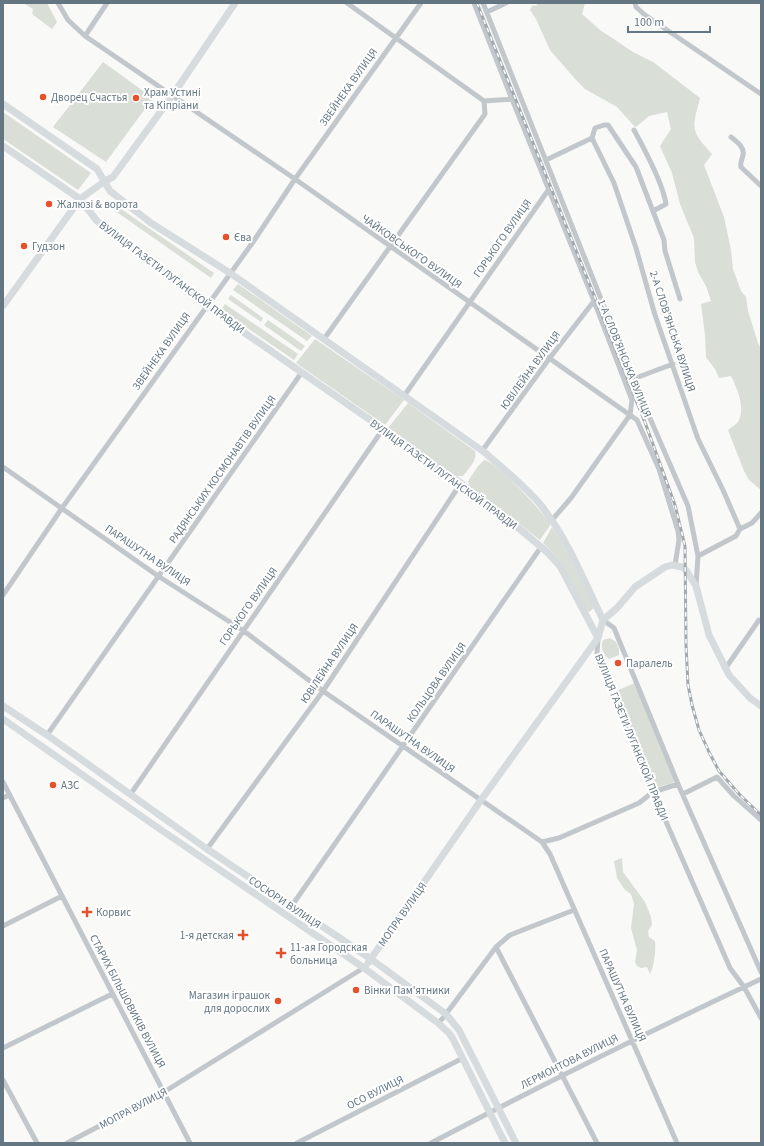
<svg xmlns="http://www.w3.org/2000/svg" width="764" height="1146" font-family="'Source Sans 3',sans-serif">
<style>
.green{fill:#d9ded6}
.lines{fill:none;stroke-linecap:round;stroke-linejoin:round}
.street{stroke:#c2c7cb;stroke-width:5}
.secondary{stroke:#d6dbde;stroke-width:7}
.rail-casing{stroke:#a1a9af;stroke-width:3}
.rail{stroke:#fff;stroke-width:1.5;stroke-dasharray:4.5;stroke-linecap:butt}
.poi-dot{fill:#e6512a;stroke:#fff;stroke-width:1.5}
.labels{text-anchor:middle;stroke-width:4;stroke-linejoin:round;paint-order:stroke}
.street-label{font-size:11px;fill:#647682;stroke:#fff}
.poi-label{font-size:11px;fill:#647682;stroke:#fff;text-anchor:start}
</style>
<rect width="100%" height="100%" fill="#f9f9f7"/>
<!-- green -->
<path class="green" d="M23,3h24l10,19 -5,7 -20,-15 1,-5z
M538,3h47l-3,11 18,16 33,22 20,10 47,36c-8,31 -10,32 12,56l-8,11 20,52 7,33 2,19 8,22 5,6 2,14 10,32 3,6v141l-12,-10 -5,-9 -16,-41c3,-3 8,-5 10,-8 8,-14 -1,-34 -7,-46l-12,2 -4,-9 -9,-12 -1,-22 -4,-31 10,-3 -5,-15 -8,-14 -3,-10 -1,-24 -14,-34 -8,-31 -12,-27 11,-17 -4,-17 -18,4 -13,11 -2,-1 -17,-19 -32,-18 -9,-9 -26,-30 -14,-31 -6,-9 3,-5 3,1z
M103,62l50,36 -47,64 -53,-35z
M3,112l88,61 -13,17 -75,-51z
M111,202l103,71 -3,5 -103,-72z
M238,284l74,52 -5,5 -74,-51z
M231,295l32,23 -2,4 -33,-23z
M225,304l73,50 -4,6 -73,-50z
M268,320l37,26 -4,5 -37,-26z
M315,339l89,61 -19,25 -89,-62z
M408,403l67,48c3,9 -7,18 -12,25h-8l-67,-48z
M484,460c14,2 57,51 67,64l-11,16 -70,-54 -2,-5 10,-15z
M552,527c17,26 29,54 42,81l-5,4 -2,-1c-13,-24 -23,-50 -44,-68z
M610,638l6,4 3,7v6l-10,4c-6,-4 -9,-12 -6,-19z
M635,683l40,99 -20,6 -39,-97z
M622,858l1,14 22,30 6,15 1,8 -4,6 1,6 6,4c1,9 -1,26 -5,33l-3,-7 -6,1 -4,-2 -2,-4 2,-12 -6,-22 3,-24 -3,-10 -6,-4 -8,-12 -3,-17z"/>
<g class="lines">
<!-- street -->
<path class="street" d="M58,3l10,17 17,16 210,143 342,241 22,49 19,62 1,9 -4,25
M347,3l137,98
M474,3l38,96
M483,3l150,376 55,127 10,50 -2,30
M635,3l1,4 9,8 116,79
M487,12l19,-9
M85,36l22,-33
M484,101l28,-2 82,202 38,99 -2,15 -59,83 -19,22
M634,130c11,20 29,53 32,74l-13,7
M731,137c5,4 14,10 12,18 -1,5 -3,7 -2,12l20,19
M592,138l22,45 22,65 19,67 43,124 25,51 17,39
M546,160l46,-22 3,-10 9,-3h4l28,42 28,73 1,11 15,48
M324,339l161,-225 -1,-13
M633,379l40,-15
M404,396l145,-207
M482,451l67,-92 45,-58
M3,467l155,109 86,55 79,60 219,151 8,12 127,289
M698,556l38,-20 4,-7 12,-6 9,-10
M3,595l59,-87 191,-266 42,-63 126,-176
M603,620l11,8 64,156 83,188
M598,639l-1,14 42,107 91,208 14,19 17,31
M725,669l34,-49 2,1
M47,735l255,-363
M3,782l187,361
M683,794l34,-17 17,19 27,24
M130,795l253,-366
M3,798l6,-3
M542,842l17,-4 80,-35 14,-11 25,-8
M207,849l116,-158 138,-208
M291,907l250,-360
M3,926l59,-30
M496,947l101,196
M438,1023l5,-5 53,-71 14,-12 64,-25
M3,1048l109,-54
M3,1080l34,63
M67,1143l97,-51 201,-125
M297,1143l166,-85
M431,1143c109,-57 219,-112 330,-164"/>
<!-- secondary -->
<path class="secondary" d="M3,104l94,65 13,22 41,32 79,50 254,179c20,17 40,33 56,52 28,35 44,77 63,116
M3,146l77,53 17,22 109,85 255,177 55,43 31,26 13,14 38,72
M3,306l77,-107 25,-18 8,-4 59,-81 63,-93
M3,706l44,29 160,114 164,110 75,55 13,16 57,113
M3,719l148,104 213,145 74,55 11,10 4,6 52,104
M368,963l113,-163 117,-162 5,-18 14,-12 18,-21 30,-20 7,-2 10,2 4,3 10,16 13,49 20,40 21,23 11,8"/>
<defs>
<path id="rail" d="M477,3l169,422 29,80 10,41 1,99 2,40 4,20 7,25 10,22 10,19 21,24 21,20"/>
</defs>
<!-- rail casing -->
<use href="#rail" class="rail-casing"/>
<!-- rail -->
<use href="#rail" class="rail"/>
</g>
<!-- markers -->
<g class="poi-dot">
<circle cx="43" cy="97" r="4"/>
<circle cx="136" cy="98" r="4"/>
<circle cx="49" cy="204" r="4"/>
<circle cx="226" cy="237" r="4"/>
<circle cx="24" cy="246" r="4"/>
<circle cx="618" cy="663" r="4"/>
<circle cx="53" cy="785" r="4"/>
<path d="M85 906h4v4h4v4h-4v4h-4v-4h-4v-4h4z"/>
<path d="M241 929h4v4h4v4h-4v4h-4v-4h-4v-4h4z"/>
<path d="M279 947h4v4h4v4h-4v4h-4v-4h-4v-4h4z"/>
<circle cx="356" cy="990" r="4"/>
<circle cx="278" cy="1001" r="4"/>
</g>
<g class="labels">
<!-- street labels -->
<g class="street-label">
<text transform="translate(348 87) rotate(-55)" y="4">ЗВЕЙНЕКА ВУЛИЦЯ</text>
<text transform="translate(502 238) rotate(-55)" y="4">ГОРЬКОГО ВУЛИЦЯ</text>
<text transform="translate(412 251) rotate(35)" y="4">ЧАЙКОВСЬКОГО ВУЛИЦЯ</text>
<text transform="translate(172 277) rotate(37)" y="4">ВУЛИЦЯ ГАЗЄТИ ЛУГАНСКОЙ ПРАВДИ</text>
<text transform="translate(673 331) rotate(72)" y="4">2-А СЛОВ’ЯНСЬКА ВУЛИЦЯ</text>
<text transform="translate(161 351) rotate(-55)" y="4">ЗВЕЙНЕКА ВУЛИЦЯ</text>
<text transform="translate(625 358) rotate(68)" y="4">1-А СЛОВ’ЯНСЬКА ВУЛИЦЯ</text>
<text transform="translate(530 370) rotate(-54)" y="4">ЮВІЛЕЙНА ВУЛИЦЯ</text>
<text transform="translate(222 469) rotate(-55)" y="4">РАДЯНСЬКИХ КОСМОНАВТІВ ВУЛИЦЯ</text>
<text transform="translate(444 474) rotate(36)" y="4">ВУЛИЦЯ ГАЗЄТИ ЛУГАНСКОЙ ПРАВДИ</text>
<text transform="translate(148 555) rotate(34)" y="4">ПАРАШУТНА ВУЛИЦЯ</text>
<text transform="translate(248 606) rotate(-55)" y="4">ГОРЬКОГО ВУЛИЦЯ</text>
<text transform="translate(329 663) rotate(-56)" y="4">ЮВІЛЕЙНА ВУЛИЦЯ</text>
<text transform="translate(436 682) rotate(-55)" y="4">КОЛЬЦОВА ВУЛИЦЯ</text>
<text transform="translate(632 737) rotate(68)" y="4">ВУЛИЦЯ ГАЗЄТИ ЛУГАНСКОЙ ПРАВДИ</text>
<text transform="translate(413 741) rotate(35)" y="4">ПАРАШУТНА ВУЛИЦЯ</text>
<text transform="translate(285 902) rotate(34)" y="4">СОСЮРИ ВУЛИЦЯ</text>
<text transform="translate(402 914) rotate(-55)" y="4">МОПРА ВУЛИЦЯ</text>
<text transform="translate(623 995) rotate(66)" y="4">ПАРАШУТНА ВУЛИЦЯ</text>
<text transform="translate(128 1001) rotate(62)" y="4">СТАРИХ БІЛЬШОВИКІВ ВУЛИЦЯ</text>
<text transform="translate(569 1061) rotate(-27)" y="4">ЛЕРМОНТОВА ВУЛИЦЯ</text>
<text transform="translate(375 1092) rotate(-27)" y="4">ОСО ВУЛИЦЯ</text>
<text transform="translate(133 1108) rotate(-28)" y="4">МОПРА ВУЛИЦЯ</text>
</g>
<!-- poi labels -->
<g class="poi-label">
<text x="144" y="96">Храм Устині<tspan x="144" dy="13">та Кіпріани</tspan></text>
<text x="51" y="101">Дворец Счастья</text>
<text x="57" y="208">Жалюзі &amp; ворота</text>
<text x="234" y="241">Єва</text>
<text x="32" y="250">Гудзон</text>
<text x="626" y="667">Паралель</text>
<text x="61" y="789">АЗС</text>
<text x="96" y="916">Корвис</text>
<text x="234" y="939" text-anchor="end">1-я детская</text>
<text x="290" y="951">11-ая Городская<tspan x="290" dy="13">больница</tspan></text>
<text x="364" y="994">Вінки Пам'ятники</text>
<text x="270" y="999" text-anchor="end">Магазин іграшок<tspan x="270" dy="13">для дорослих</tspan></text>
</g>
</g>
<!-- border -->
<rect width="764" height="1146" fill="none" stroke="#647682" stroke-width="8"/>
<!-- scale -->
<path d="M628 26v6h82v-6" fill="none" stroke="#647682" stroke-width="2"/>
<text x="634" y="26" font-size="12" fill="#647682" stroke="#ffffff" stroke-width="3" paint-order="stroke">100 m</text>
</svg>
